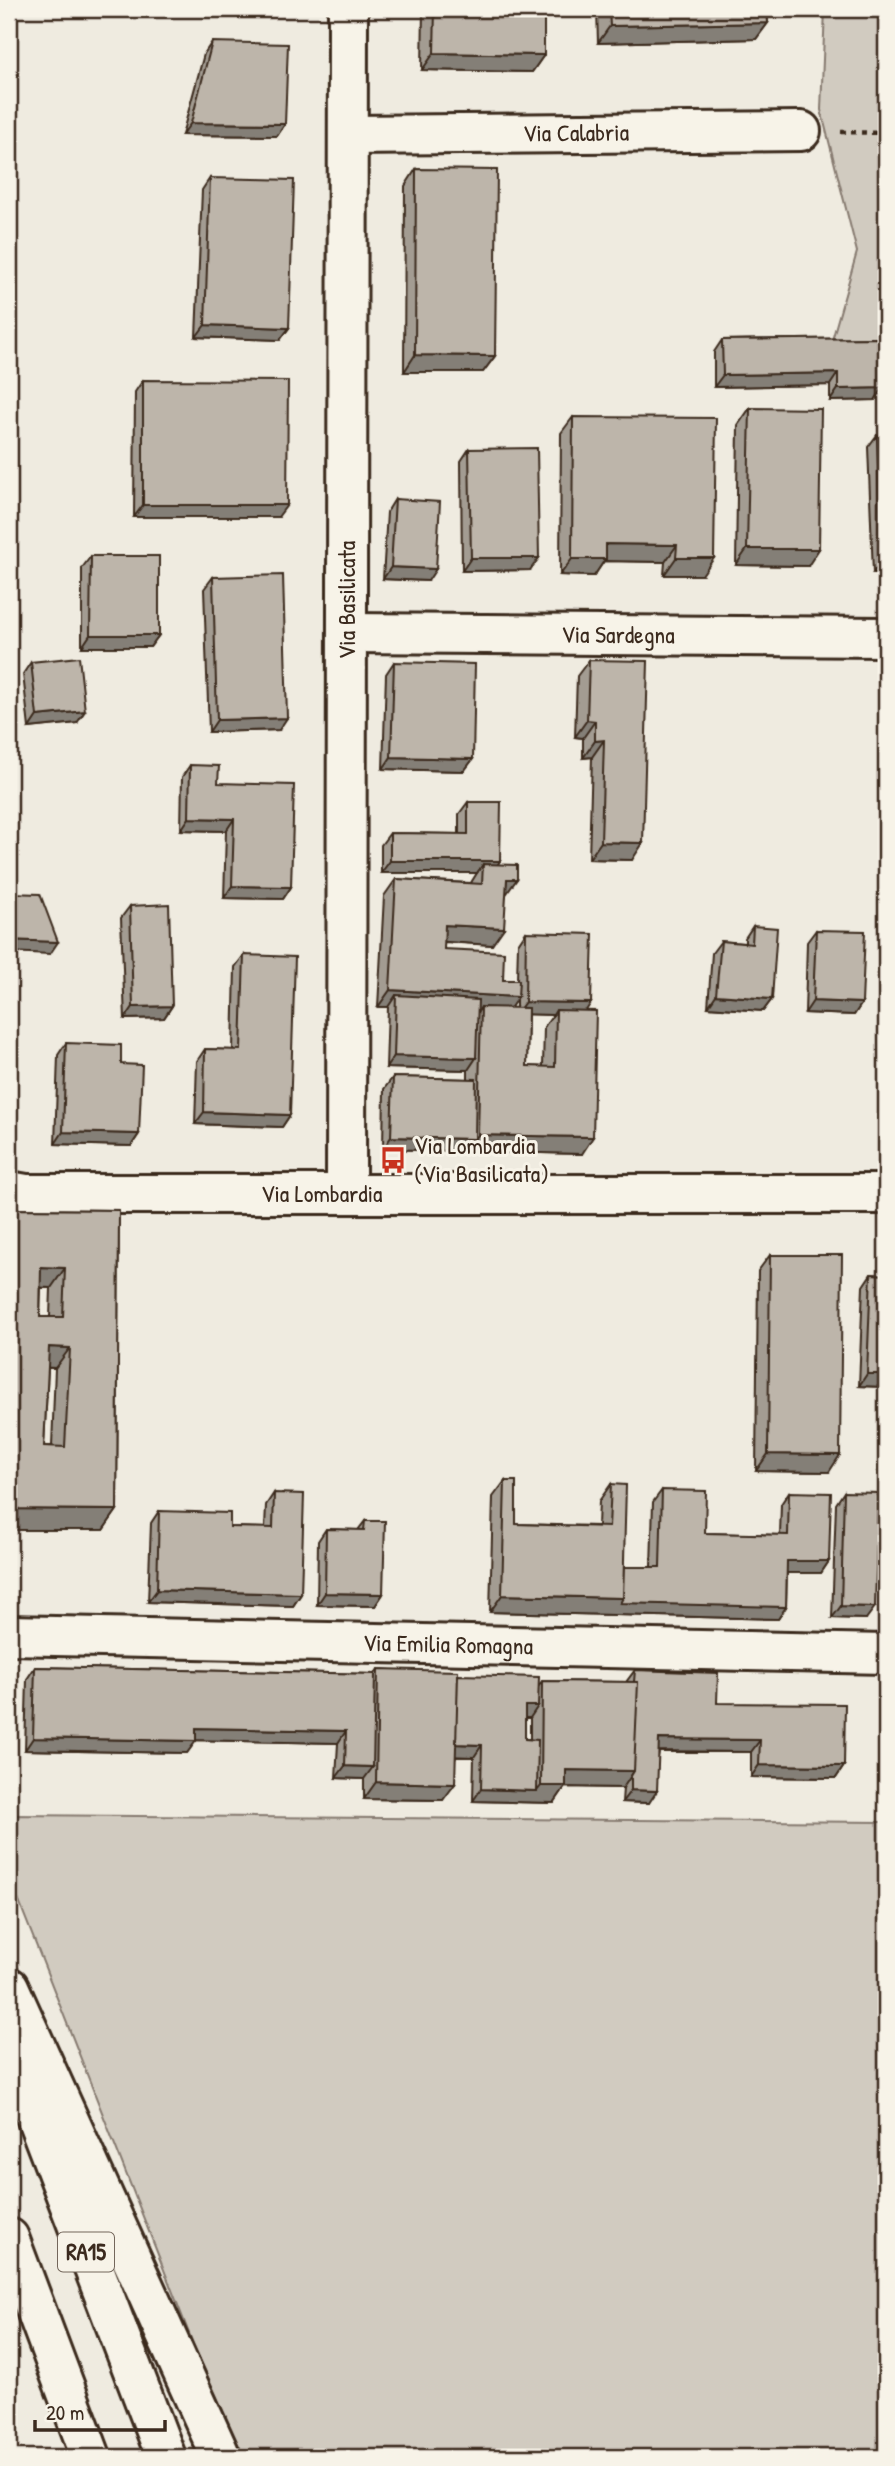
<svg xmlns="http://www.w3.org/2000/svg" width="895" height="2466" font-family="'Patrick Hand',sans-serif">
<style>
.green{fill:#d1cbc0;stroke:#867a6f;stroke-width:2}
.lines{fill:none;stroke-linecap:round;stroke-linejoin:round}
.street-casing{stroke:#3b2a1e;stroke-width:44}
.secondary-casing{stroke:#3b2a1e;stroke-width:44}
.highway-casing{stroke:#3b2a1e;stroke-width:44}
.path{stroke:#3b2a1e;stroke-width:4.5;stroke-dasharray:5 5;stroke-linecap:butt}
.street{stroke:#f7f3e8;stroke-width:38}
.secondary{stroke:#f7f3e8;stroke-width:38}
.highway{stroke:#f7f3e8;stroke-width:38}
.wall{fill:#a39c92;stroke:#3b2a1e;stroke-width:2;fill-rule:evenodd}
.shaded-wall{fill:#847f77;stroke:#3b2a1e;stroke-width:2}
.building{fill:#bdb5aa;stroke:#3b2a1e;stroke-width:2;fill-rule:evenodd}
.labels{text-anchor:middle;stroke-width:6;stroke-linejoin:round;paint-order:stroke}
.shield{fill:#f7f3e8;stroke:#73665b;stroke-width:2}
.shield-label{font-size:23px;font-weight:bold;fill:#3b2a1e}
.street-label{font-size:24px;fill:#3b2a1e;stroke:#f7f3e8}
.poi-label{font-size:24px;fill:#3b2a1e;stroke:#f7f3e8;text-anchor:start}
</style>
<rect width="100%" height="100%" fill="#efebe0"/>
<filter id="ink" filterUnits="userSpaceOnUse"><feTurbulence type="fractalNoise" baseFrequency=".0143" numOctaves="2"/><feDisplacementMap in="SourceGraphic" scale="14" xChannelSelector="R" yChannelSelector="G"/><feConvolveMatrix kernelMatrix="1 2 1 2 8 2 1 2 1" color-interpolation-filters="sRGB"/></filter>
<g filter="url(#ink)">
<!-- green -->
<path class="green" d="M825,9h61v341l-57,1 28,-99 -36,-142z
M9,1815l877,7v635h-643l-49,-111 -185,-470z"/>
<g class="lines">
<defs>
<g id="street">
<path id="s1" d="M348,135l453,-4"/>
<path id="s2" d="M348,633l538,4"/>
<path id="s3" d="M346,1192l2,-1183"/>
<path id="s4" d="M9,1635l877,19"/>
</g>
<g id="secondary">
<path id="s5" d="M9,1191l17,3h860"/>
</g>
<path id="highway" d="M9,1987l212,470
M9,2046l157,411
M9,2238l82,219"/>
</defs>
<!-- street casing -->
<use href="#street" class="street-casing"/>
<!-- secondary casing -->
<use href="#secondary" class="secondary-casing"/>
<!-- highway casing -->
<use href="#highway" class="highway-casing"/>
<!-- path -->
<path class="path" d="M841,132l45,1"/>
<!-- street -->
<use href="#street" class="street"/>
<!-- secondary -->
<use href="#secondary" class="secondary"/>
<!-- highway -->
<use href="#highway" class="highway"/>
</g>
<!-- wall -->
<path class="wall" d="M423,9h121v46l-12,17 -110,-2z
M597,9h170l1,14 -12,16 -158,4z
M212,42l73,82 -8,12 -95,-1 22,-81z
M416,169l79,187 -12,16h-79l1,-186z
M210,178l79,150 -9,12 -84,-3 6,-147z
M882,338l1,50 -8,12 -45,1v-16l-116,2v-35l8,-12z
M143,380l135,137h-144l1,-125z
M750,408l58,158 -72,-1 2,-140z
M573,417l129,158h-38l1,-13 -61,-1 -10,15 -34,-1 1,-142z
M877,435h9v138h-13l-5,-126z
M469,449l61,121 -68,1 -1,-110z
M395,499l33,82 -45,-2 4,-67z
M91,556l68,79 -9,12h-68v-79z
M213,577l66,153 -70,2 -5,-143z
M589,660l43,200 -43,-1 3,-102 -9,1v-20l-8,-1 2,-61z
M31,662l46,61 -48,5 -6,-54z
M394,662l79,97 -9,12 -81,-2 3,-95z
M190,765l28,18 73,104 -8,12 -59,-1 2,-67 -45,-1 1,-53z
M468,802l30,62 8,31 -14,50 -48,-3v7l59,31h14l1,-36 8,-12 60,79 -4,143 -199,-5 1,-60 9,-12 75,2v-9l-82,-2 2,-61h-10l6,-111 12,-17 75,4 1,-2 5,-8h-96v-28l9,-12 69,1v-20zM516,999v9h-6zM528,1014l25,1 -9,12 -1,40 -16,-1z
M130,906l42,100 -8,12 -39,1 -4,-101z
M753,926l19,73 -9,12 -55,-4 4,-54 9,-12 24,2v-5z
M816,930l46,73 -8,12 -49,-2 2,-71z
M244,955l46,160 -8,12 -87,-3 2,-63 8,-12 28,1 2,-83z
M66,1043l55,21 18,70 -8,12 -76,-2 3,-89z
M9,1209l110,1 -2,300 -14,20h-94zM41,1288h10l-1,29h-10zM48,1368h7l-3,78h-8z
M770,1255l59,217 -73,-1 2,-200z
M871,1274l15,1v112l-27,-1 4,-100z
M505,1481l11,43 82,2 1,-25 12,-17 13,83h27l2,-65 9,-12 43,43 75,2 1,-31 8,-12 40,69 -8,12h-34l-1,34 -8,12 -288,-7 3,-115z
M844,1492l22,127 -34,-1 4,-114z
M274,1493l27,101 -8,12 -145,-4 3,-79 8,-12 71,16 35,1 1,-23z
M365,1521l18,73 -8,12 -58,-1 1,-64 8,-12 32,1z
M35,1667l340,7 3,-5 80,6 81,11 3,-5 84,1 9,-12 82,33 127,63 -8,12 -85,-1v-25h-92l-10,51 -27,-1 1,-14 -58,-1 -11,16 -81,-2 1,-44h-18l-13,43 -79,-1v-20l-28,-1 2,-35 -142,-3 -9,13 -162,-3 2,-71zM530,1717v22h-5v-21z
M886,1713v100h-1z"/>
<!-- shaded-wall -->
<path class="shaded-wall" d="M768,23l-12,16 -158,4 12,-17z
M434,53l110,2 -12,17 -110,-2z
M191,123l94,1 -8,12 -95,-1z
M205,325l84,3 -9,12 -84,-3z
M415,355l80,1 -12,16h-79z
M838,373l-8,12 -116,2 9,-12z
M883,388l-8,12 -45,1 8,-12z
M143,505h144l-9,12h-144z
M606,544l71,1 -12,17 -61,-1 -10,15 -34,-1 12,-16z
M747,549h72l-11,17 -72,-1z
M471,558h68l-9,12 -68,1z
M676,558h38l-12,17h-38z
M881,561h5v12h-13z
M391,567l45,2 -8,12 -45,-2z
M90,635h69l-9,12h-68z
M85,711l-8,12 -48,5 8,-12z
M287,718l-8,12 -70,2 8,-12z
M587,720l8,1 -12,17 -8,-1z
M604,740l-12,17 -9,1 12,-17z
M391,757l82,2 -9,12 -81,-2z
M189,818l45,1 -8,12 -45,-1z
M601,842l42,1 -11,17 -43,-1z
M390,861h110l-8,12 -9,-9 -6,9h-96z
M507,879h10l-12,17z
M232,886l59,1 -8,12 -59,-1z
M445,925l59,3 -12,17 -59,-4z
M9,940l49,2 -8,12 -41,-2z
M390,990l128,7 -11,16 -26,-6 -3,5 -82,-17 -8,12h-10z
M716,995l56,4 -9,12 -55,-4z
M813,1001l49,2 -8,12 -49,-2z
M525,1002l66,1 -8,12 -27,-5 -3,5 -37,-1z
M172,1006l-8,12 -39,1 8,-12z
M394,1056l82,2 -8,12 -82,-2z
M204,1112l86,3 -8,12 -87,-3z
M63,1132l76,2 -8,12 -76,-2z
M478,1135l115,2 -11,17 -199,-5 8,-12 84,2z
M41,1267l24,1 -14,20 -24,-1z
M49,1347l21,1 -15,20 -20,-1z
M867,1374h19v13l-27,-1z
M768,1454l72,1 -11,17 -73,-1z
M9,1509l108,1 -14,20h-94z
M787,1561h42l-8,12h-42z
M157,1590l144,4 -8,12 -145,-4z
M325,1593l58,1 -8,12 -58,-1z
M502,1595l121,3 163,9 -8,12 -288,-7z
M841,1606l34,1 -9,12 -34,-1z
M525,1706h13l-8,12h-13z
M196,1728l150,3 -8,12 -151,-3z
M33,1738l163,3 -9,12 -162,-3z
M659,1739l101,1 -9,12 -100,-1z
M453,1744l29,1 -8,12 -29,-1z
M759,1765l85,1 -8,12 -85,-1z
M345,1766l28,1 -9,12 -28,-1z
M566,1770l68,1 -11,17 -58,-1 -11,16 -81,-2 8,-12 56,2 4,-5z
M376,1782l79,2 -12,16 -79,-1z
M631,1790l26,1 -8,12 -27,-1z"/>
<!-- building -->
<path class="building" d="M435,9h109v46l-110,-2z
M609,9h158l1,14 -158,3z
M212,42l76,2 -3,80 -94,-1z
M416,169l81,1 -2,186 -80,-1z
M210,178l84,2 -5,148 -84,-3z
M882,338l1,50 -45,1v-16l-115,2 -1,-35z
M143,380l145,1 -1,124h-144z
M750,408l71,1 -2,140h-72z
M573,417l143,1 -2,140h-38l1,-13 -71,-1v15h-34z
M877,435h9v126h-5z
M537,448l2,110h-68l-2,-109z
M395,499l45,3 -4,67 -45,-2z
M91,556h68v79h-69z
M283,575l4,143 -70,2 -4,-143z
M79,657l6,54 -48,5 -6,-54z
M589,660l59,1 -5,182 -42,-1 3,-102 -9,1v-20l-8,-1z
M394,662l81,2 -2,95 -82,-2z
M190,765l29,1 -1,17 76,2 -3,102 -59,-1 2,-67 -45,-1z
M468,802h33l-1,59h-110v-28l78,1z
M483,864l34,1v14h-10l-3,49 -59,-3 -1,24 60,3 -1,28h16l-1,17 -128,-7 6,-111 86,5z
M9,893l31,1 18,48 -49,-2z
M169,904l3,102 -39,1 -3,-101z
M753,926l24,2 -5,71 -56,-4 5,-54 31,3z
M816,930l49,1 -3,72 -49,-2z
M526,932l67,2 -2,69 -66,-1z
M244,955l51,2 -5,158 -86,-3 1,-63 36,1z
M396,995l82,5 -2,58 -82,-2z
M481,1007l47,1 -1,58 28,1 1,-57 40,1 -3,126 -115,-2z
M66,1043l55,2v19l21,1 -3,69 -76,-2z
M393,1077l83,2 -1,60 -84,-2z
M9,1209l110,1 -2,300 -108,-1zM41,1267l24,1 -2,49h-23zM49,1347l21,1 -5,99 -21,-1z
M770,1255h72l-2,200 -72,-1z
M871,1274l15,1v99h-19z
M505,1481h11v43l93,3 2,-43 15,1 -3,113 -121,-3z
M662,1490l44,1 -1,42 83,2 1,-43 42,1 -2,68h-42l-1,46 -166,-4 3,-5 1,-31h36z
M844,1492l34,1 -3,114 -34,-1z
M274,1493l30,1 -3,100 -144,-4 2,-79 71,2v14l43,1z
M365,1521h20l-2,73 -58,-1 1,-64 38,1z
M35,1667l340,7 -2,93 -28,-1 1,-35 -150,-3v13l-163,-3z
M378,1669l80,2 -3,113 -79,-2z
M635,1670l83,3 -1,30 128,1 -1,62 -85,-1 1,-25 -101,-1 -2,52 -26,-1v-14l3,-5 4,-89h-4z
M458,1675l81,2 -1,29h-13v33l13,1 -1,51 -56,-2 1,-44 -26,-1z
M542,1681l96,1 -4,89 -68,-1v16h-25z"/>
</g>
<!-- icons -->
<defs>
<symbol id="bus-bare" viewBox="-9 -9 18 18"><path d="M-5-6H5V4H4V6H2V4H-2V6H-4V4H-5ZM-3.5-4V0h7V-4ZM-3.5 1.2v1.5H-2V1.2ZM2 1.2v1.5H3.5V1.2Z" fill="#c8321e" stroke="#f7f3e8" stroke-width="2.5" paint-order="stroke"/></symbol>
</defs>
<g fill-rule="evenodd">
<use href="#bus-bare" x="374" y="1141" width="38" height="38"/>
</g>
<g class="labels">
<!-- shield labels -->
<rect class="shield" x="58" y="2232.5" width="56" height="39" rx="5"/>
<g class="shield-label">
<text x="86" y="2260">RA15</text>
</g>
<!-- street labels -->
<g class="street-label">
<text dy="8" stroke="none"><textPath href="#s1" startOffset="228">Via Calabria</textPath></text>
<text dy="8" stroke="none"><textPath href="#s3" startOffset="592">Via Basilicata</textPath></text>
<text dy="8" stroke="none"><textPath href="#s2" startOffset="270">Via Sardegna</textPath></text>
<text dy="8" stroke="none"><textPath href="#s5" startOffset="313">Via Lombardia</textPath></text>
<text dy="8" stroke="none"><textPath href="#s4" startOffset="439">Via Emilia Romagna</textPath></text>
</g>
<!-- poi labels -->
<g class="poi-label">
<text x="414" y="1154">Via Lombardia<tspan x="414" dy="28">(Via Basilicata)</tspan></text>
</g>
</g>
<!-- margin -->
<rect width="895" height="2466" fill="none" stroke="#f7f3e8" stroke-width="35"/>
<rect x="18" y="18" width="860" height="2431" fill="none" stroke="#3b2a1e" stroke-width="2.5" filter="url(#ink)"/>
<!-- scale -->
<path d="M35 2420v10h130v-10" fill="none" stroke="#3b2a1e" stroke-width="3.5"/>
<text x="46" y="2420" font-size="21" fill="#3b2a1e" stroke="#f7f3e8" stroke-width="5" paint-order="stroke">20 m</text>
</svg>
